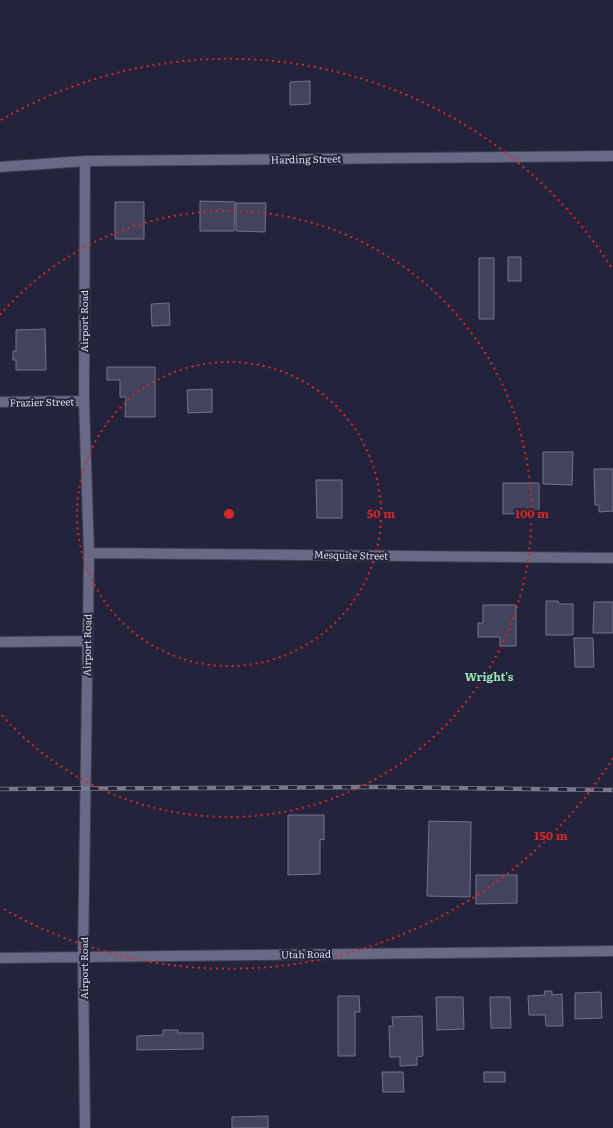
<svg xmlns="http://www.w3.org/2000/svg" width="613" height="1128" font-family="Literata,serif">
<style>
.building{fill:#42435c;stroke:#72748f}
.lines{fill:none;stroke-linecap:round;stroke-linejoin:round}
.minor-casing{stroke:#3e3f51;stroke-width:12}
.minor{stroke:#686a85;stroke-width:10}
.rail-casing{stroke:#78798c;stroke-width:4.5}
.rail{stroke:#23243b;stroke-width:3;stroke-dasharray:9;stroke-linecap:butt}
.ring{fill:none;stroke:#d62828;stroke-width:2;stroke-dasharray:2 4}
.labels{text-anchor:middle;stroke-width:4;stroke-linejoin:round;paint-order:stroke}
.street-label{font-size:10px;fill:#dadceb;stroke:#23243b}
.neighbourhood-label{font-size:11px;font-weight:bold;fill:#9de6b5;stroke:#23243b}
.centre{fill:#d62828;stroke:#23243b;stroke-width:2}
.ring-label{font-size:12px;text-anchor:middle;font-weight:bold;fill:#d62828;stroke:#23243b;stroke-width:4;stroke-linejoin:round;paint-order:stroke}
</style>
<rect width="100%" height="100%" fill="#23243b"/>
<!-- building -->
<path class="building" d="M310,81v23l-20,1v-23z
M200,201l35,1 -1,29h-34z
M115,202h29v37h-29z
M236,203h30l-1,29 -29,-1z
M508,257h13v24h-13z
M479,258h15v61h-15z
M169,303l1,22 -18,1 -1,-22z
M45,329l1,41h-30v-10h-3v-9h3v-21z
M107,367h48v50h-30l1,-20h-6v-17h-13z
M212,389v23l-24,1 -1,-23z
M543,452h30l-1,33 -29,-1z
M594,469h19v42l-14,1v-7h-4z
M316,480h26v38h-25z
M503,483h36v30l-36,1z
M546,601h12l1,3h14v31h-27z
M594,602h19v31h-20z
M483,605h33v41h-16v-9h-22v-14h5z
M574,638h19l1,29h-19z
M288,815h36v25l-4,-1v35l-32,1z
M429,821l42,1 -1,75 -43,-1z
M476,875h41v28l-41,1z
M544,991h8v4l10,-1 1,32h-17l-1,-11h-16l-1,-19 17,-1z
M601,992l1,26 -27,1v-26z
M338,996h21l1,16h-5v44h-17z
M436,997h27l1,32 -27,1z
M490,997h20l1,31h-20z
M422,1016l1,40 -6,1v8l-17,1v-9h-10l-1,-31h4l-1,-9z
M163,1030h15v3h25v16l-66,1v-14l26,-1z
M382,1072h21l1,20h-21z
M484,1072h21v10h-21z
M268,1116v12h-36v-11z"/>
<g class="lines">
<defs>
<path id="minor" d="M85,161l-1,240 5,152 -6,404 2,171
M0,167l85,-6 528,-5
M0,402l84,-1
M89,553l524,5
M0,642l87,-1
M0,958l613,-7"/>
</defs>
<!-- minor casing -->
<use href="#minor" class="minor-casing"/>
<!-- minor -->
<use href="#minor" class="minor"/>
<defs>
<path id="rail" d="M0,789l380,-2 233,3"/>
</defs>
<!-- rail casing -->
<use href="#rail" class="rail-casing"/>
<!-- rail -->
<use href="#rail" class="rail"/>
</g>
<!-- distance rings -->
<g class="ring">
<circle cx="229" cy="514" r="152"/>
<path d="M0 315A303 303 0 1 1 0 713"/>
<path d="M613 758A455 455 0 0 1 2 908M1 120A455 455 0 0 1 613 270"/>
</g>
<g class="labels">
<!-- street labels -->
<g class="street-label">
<text transform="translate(306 159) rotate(-1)" y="4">Harding Street</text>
<text transform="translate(84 321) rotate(-90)" y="4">Airport Road</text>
<text transform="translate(42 402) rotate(-1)" y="4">Frazier Street</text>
<text transform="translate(351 555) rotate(1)" y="4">Mesquite Street</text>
<text transform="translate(87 645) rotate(-89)" y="4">Airport Road</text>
<text transform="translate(306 954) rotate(-1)" y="4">Utah Road</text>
<text transform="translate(84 968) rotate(-90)" y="4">Airport Road</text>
</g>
<!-- neighbourhood labels -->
<g class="neighbourhood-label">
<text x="489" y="681">Wright's</text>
</g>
</g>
<circle cx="229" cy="514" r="6" class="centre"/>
<g class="ring-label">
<text x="381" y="518">50 m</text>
<text x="532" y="518">100 m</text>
<text x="551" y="840">150 m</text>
</g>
</svg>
